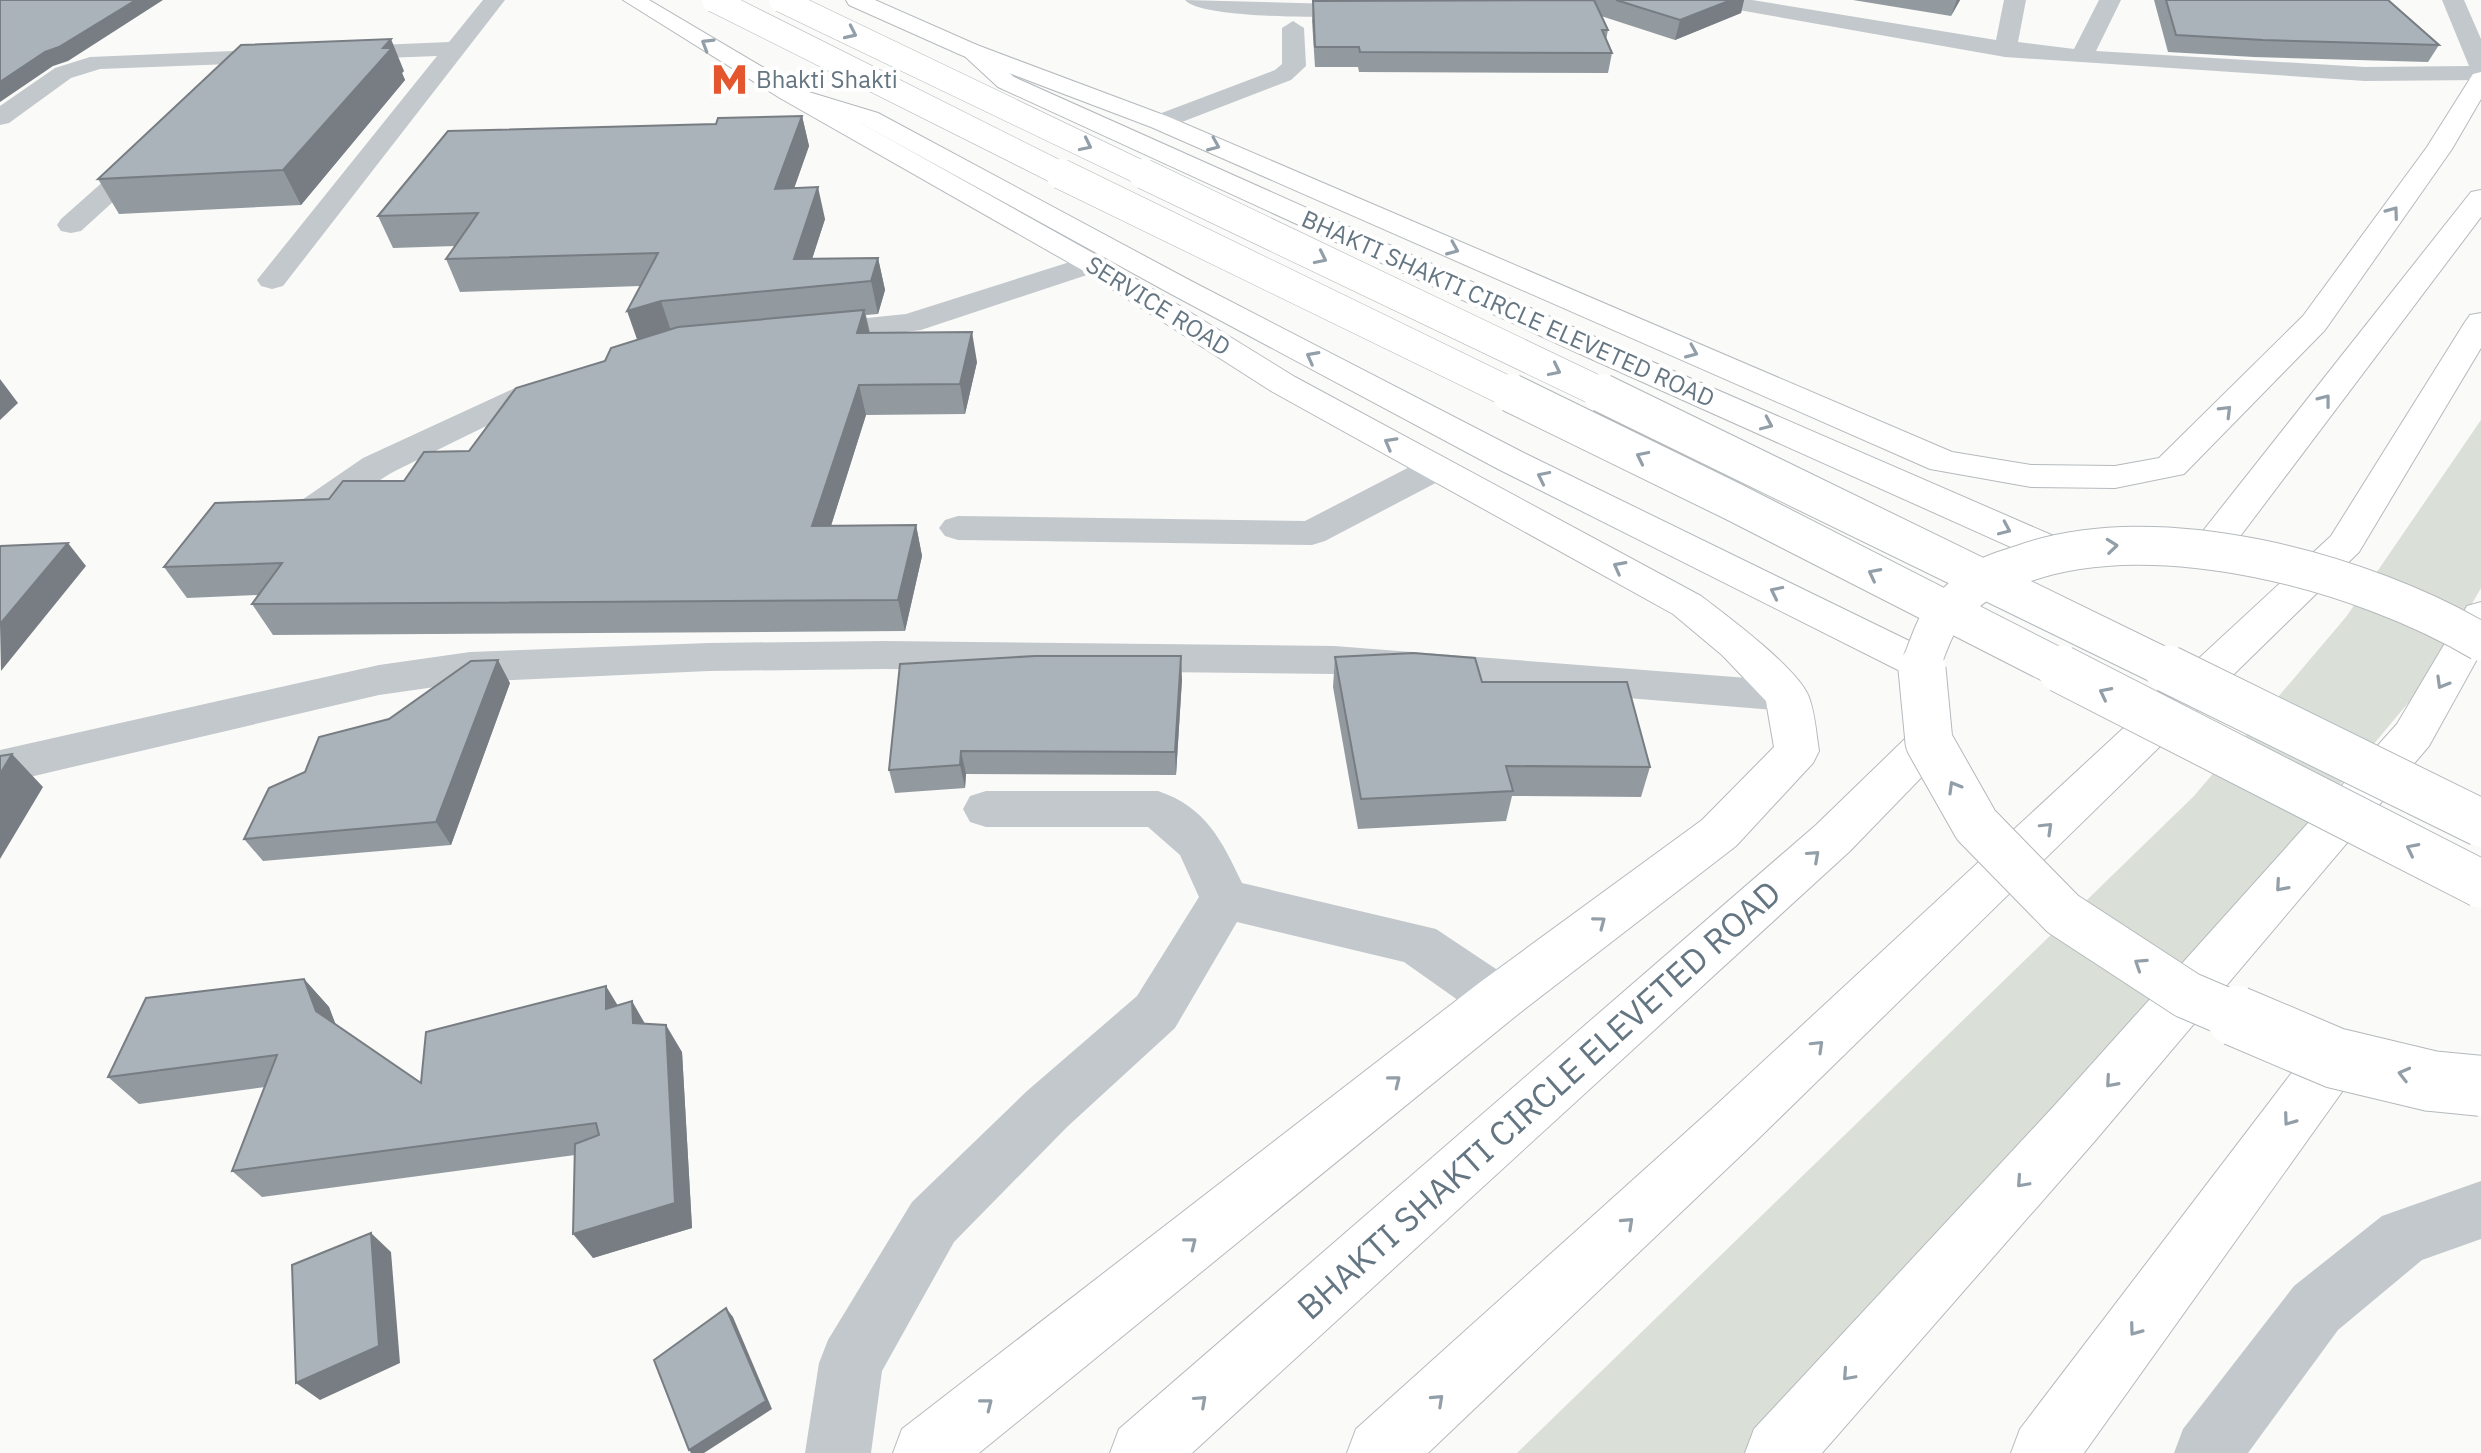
<svg xmlns="http://www.w3.org/2000/svg" width="2481" height="1453" font-family="'IBM Plex Sans',sans-serif">
<style>
.green{fill:#dadfd7}
.lines{fill:none;stroke-linecap:round;stroke-linejoin:round}
.major-casing{stroke:#b5babe;stroke-width:2}
.highway-casing{stroke:#b4b9bd;stroke-width:2}
.minor{fill:#c3c8cc;fill-rule:evenodd}
.major{fill:#fff;fill-rule:evenodd}
.highway{fill:#fff;fill-rule:evenodd}
.highway-bridge-far4-casing{stroke:#b4b9bd;stroke-width:25;stroke-linecap:butt}
.highway-bridge-far3-casing{stroke:#b4b9bd;stroke-width:31;stroke-linecap:butt}
.highway-bridge-far2-casing{stroke:#b4b9bd;stroke-width:40;stroke-linecap:butt}
.highway-bridge-far1-casing{stroke:#b4b9bd;stroke-width:49;stroke-linecap:butt}
.highway-bridge-casing{stroke:#b4b9bd;stroke-width:62;stroke-linecap:butt}
.highway-bridge-far4{stroke:#fff;stroke-width:24}
.highway-bridge-far3{stroke:#fff;stroke-width:30}
.highway-bridge-far2{stroke:#fff;stroke-width:38}
.highway-bridge-far1{stroke:#fff;stroke-width:47}
.highway-bridge{stroke:#fff;stroke-width:60}
.wall{fill:#929a9f}
.shaded-wall{fill:#777d82}
.building{fill:#aab3b9;stroke:#777d82;stroke-width:2}
.oneway{stroke:#939fa8}
.labels{text-anchor:middle;stroke-width:8;stroke-linejoin:round;paint-order:stroke}
.far-poi-label{font-size:24px;fill:#657683;stroke:#fff;text-anchor:start}
.far-street-label{font-size:24px;fill:#657683;stroke:#fff}
.near-street-label{font-size:34px;fill:#657683;stroke:#fff}
</style>
<rect width="100%" height="100%" fill="#fafaf8"/>
<!-- green -->
<path class="green" d="M2481,420v168l-53,91 -240,288 -434,486h-237l677,-657 152,-179z"/>
<g class="lines">
<defs>
<path id="major" d="M623,0h26l149,88 304,170 193,119 406,219c25,19 95,71 107,99 7,16 8,38 11,56l-6,12 -77,83 -219,169 -538,438h-86l9,-24 577,-446 223,-163 72,-73 -8,-46 -44,-46 -49,-41 -402,-223 -189,-121 -302,-172z
M846,0h29l102,45 192,72 783,335 79,13 84,1 44,-8 144,-142 124,-169 46,-73 8,-2v27l-29,50 -127,181 -141,144 -69,14 -84,-1 -101,-18 -779,-342 -190,-72 -112,-50z
M2481,190v27l-258,342 -14,3 -14,-3 -5,-9 5,-9 276,-349z
M2481,313v35l-122,204 -604,590 -327,311h-81l9,-24 359,-323 616,-570 134,-214 5,-7z
M2481,602v50l-52,94 -335,396 -272,311h-77l9,-24 300,-323 343,-382 70,-118z
M1929,726l16,5 6,11 -6,11 -95,98 -658,602h-82l9,-24 697,-604 97,-94z
M2335,1034l19,7 8,17 -8,17 -270,378h-73l9,-24 296,-388z"/>
<path id="highway" d="M969,43l8,2 37,32 588,263 468,203 5,9 -5,9 -14,3 -14,-3 -462,-207 -582,-267 -40,-37 3,-5z
M789,86l89,27 315,169 331,171 412,201 6,10 -6,10 -15,4 -15,-4 -408,-205 -327,-175 -311,-171 -80,-25 -3,-5 3,-5z"/>
</defs>
<!-- major casing -->
<use href="#major" class="major-casing"/>
<!-- highway casing -->
<use href="#highway" class="highway-casing"/>
<!-- minor -->
<path class="minor" d="M483,0h22l-222,286 -11,3 -11,-3 -4,-6 180,-224 -337,13 -29,9 -62,45 -9,2v-19l55,-38 35,-11 359,-15z
M1185,0l188,5 11,6 -11,6c-32,0 -171,3 -188,-17z
M1705,0h47l244,40 8,-40h22l-8,42 56,7 25,-49h22l-25,51 269,16 104,-1 -27,-66h22l17,39v41l-116,1 -360,-24 -289,-51z
M1293,21l11,7 2,38 -15,14 -122,47h-18l-4,-5 4,-5 124,-47 7,-6v-36z
M150,146l9,2 4,6 -4,6 -78,71 -10,2 -10,-2 -4,-6 4,-6 80,-71z
M1092,255l10,3 5,6 -5,6 -181,60 -113,14 -11,-3 -5,-7 5,-7 11,-3 98,-10z
M558,375l12,3 5,7c-9,12 -25,13 -38,18 -47,20 -93,44 -140,67 -32,15 -64,59 -101,50l-6,-8 6,-8 67,-46 152,-70z
M1436,457l13,3 5,8 -5,8 -124,65 -13,4 -354,-5 -13,-4 -6,-8 6,-8 13,-4 347,5 118,-61z
M884,641l450,5 453,35 15,4 7,11 -7,11 -15,4 -453,-37 -450,-5 -175,2 -239,11 -91,13 -379,89v-34l379,-85 91,-13 239,-9z
M986,791h172c48,16 64,50 84,92l194,46 81,54 7,16 -7,16 -19,7 -19,-7 -75,-53 -167,-40 -62,106 -108,99 -113,115 -72,129 -11,82h-66l14,-90 9,-23 84,-138 115,-111 110,-95 62,-99 -19,-42 -32,-28h-162l-16,-5 -7,-13 7,-13z
M2481,1181v58l-59,21 -84,70 -90,123h-74l9,-24 111,-143 88,-70z"/>
<!-- major -->
<use href="#major" class="major"/>
<!-- highway -->
<use href="#highway" class="highway"/>
<defs>
<path id="highway-bridge-far4" d="M714,0l351,176
M781,0l367,176"/>
<path id="highway-bridge-far3" d="M1061,174l454,221
M1144,174l462,221"/>
<path id="highway-bridge-far2" d="M1511,393l223,109 331,169
M1602,393l570,278
M1922,671l-1,-7c7,-16 14,-42 27,-54 12,-12 28,-26 43,-35 10,-5 23,-8 34,-12 133,-47 338,9 456,79"/>
<path id="highway-bridge-far1" d="M1922,669l7,73 47,83 87,89 124,81 54,23
M2061,669l420,215
M2168,669l313,154"/>
<path id="highway-bridge" d="M2236,1016l99,42 96,23 50,5"/>
</defs>
<!-- highway-bridge-far4 casing -->
<use href="#highway-bridge-far4" class="highway-bridge-far4-casing"/>
<!-- highway-bridge-far3 casing -->
<use href="#highway-bridge-far3" class="highway-bridge-far3-casing"/>
<!-- highway-bridge-far2 casing -->
<use href="#highway-bridge-far2" class="highway-bridge-far2-casing"/>
<!-- highway-bridge-far1 casing -->
<use href="#highway-bridge-far1" class="highway-bridge-far1-casing"/>
<!-- highway-bridge casing -->
<use href="#highway-bridge" class="highway-bridge-casing"/>
<!-- highway-bridge-far4 -->
<use href="#highway-bridge-far4" class="highway-bridge-far4"/>
<!-- highway-bridge-far3 -->
<use href="#highway-bridge-far3" class="highway-bridge-far3"/>
<!-- highway-bridge-far2 -->
<use href="#highway-bridge-far2" class="highway-bridge-far2"/>
<!-- highway-bridge-far1 -->
<use href="#highway-bridge-far1" class="highway-bridge-far1"/>
<!-- highway-bridge -->
<use href="#highway-bridge" class="highway-bridge"/>
</g>
<!-- wall -->
<path class="wall" d="M1311,0h433l-3,13 -66,27 -74,-24 7,14 -2,10 6,13 -4,20 -249,-1 -1,-5h-43l-3,-46 1,-20h36z
M1853,0h107l-9,16z
M2154,0h234l51,45 -11,17 -174,-5 -86,-5z
M404,71l-2,2 3,7 -104,125 -182,9 -21,-35z
M802,116l7,30 -15,42 31,31 -13,40 66,-1 7,32 -7,24 -12,1 4,18 107,29 -12,52 -99,1 -35,111 85,-1 6,31 -17,75 -632,4 -21,-31 6,-9 -71,3 -23,-31 165,-68 75,-18 65,-30 168,-111 3,-54 -180,6 -14,-33 9,-13 -62,2 -15,-32 338,-92z
M1335,657l147,25 168,85 -9,30 -129,-1 -6,25 -148,8 -25,-142z
M1182,679l-6,96 -210,-1 -1,14 -70,5 -6,-23z
M510,683l-59,162 -188,16 -19,-22 61,-67 84,-53z
M304,979l25,28 6,17 86,59 196,-78 28,19 37,28 10,176 -99,30 -18,-103 -313,42 -30,-26 33,-84 -126,17 -31,-27z"/>
<!-- shaded-wall -->
<path class="shaded-wall" d="M136,0h27l-95,61 -15,5 -53,36v-20l45,-30z
M1731,0h13l-3,13 -66,27 5,-20z
M1957,0h3l-9,16z
M391,39l13,32 -2,2 3,7 -104,125 -18,-35z
M802,116l7,30 -26,74 -8,-31z
M818,187l7,32 -22,68 -9,-28z
M878,258l7,32 -7,24 -7,-33z
M661,301l11,33 -33,11 -12,-34z
M864,310l7,29 -14,-6z
M972,332l5,30 -12,52 -5,-30z
M0,379l18,24 -18,17z
M859,385l7,30 -45,142 -9,-31z
M916,525l6,31 -17,75 -7,-31z
M68,543l18,23 -85,105 -1,-47z
M1181,656l1,23 -6,96 -1,-23z
M498,660l12,23 -59,162 -15,-23z
M961,751l5,23 -1,14 -5,-23z
M12,754l31,33 -43,72v-85z
M304,979l25,28 12,31 -25,-27z
M606,986l17,28 -17,-5z
M632,1001l16,28 -15,-6z
M666,1025l16,27 10,176 -99,30 -20,-24z
M371,1233l20,19 9,111 -80,37 -24,-17z
M726,1308l7,9 39,92 -68,44h-13l-2,-3z"/>
<!-- building -->
<path class="building" d="M0,0h136l-77,47 -14,5 -45,30z
M1594,0l14,30h-6l10,23 -252,-1 -1,-5h-44l-2,-46z
M1616,0h115l-51,20z
M2166,0h222l51,45 -176,-5 -87,-5z
M391,39l-8,9h9l-109,122 -185,9 143,-134z
M802,116l-27,73 43,-2 -24,72 84,-1 -7,23 -210,20 -34,10 31,-58 -212,6 32,-46 -100,3 70,-85 268,-7 2,-6z
M864,310l-7,23 115,-1 -12,52 -101,1 -47,141 104,-1 -18,75 -646,4 30,-41 -118,4 51,-64 114,-4 14,-18h61l20,-29 45,-1 47,-63 89,-27 6,-13 67,-21z
M68,543l-68,81v-78z
M1413,653l62,5 7,24h145l23,85 -144,-1 7,25 -152,8 -26,-142z
M1035,656h146l-6,96 -214,-1 -1,14 -71,5 11,-106z
M498,660l-62,162 -192,17 25,-51 36,-16 14,-35 70,-18 82,-58z
M12,754l-12,20v-18z
M304,979l12,32 105,72 5,-51 180,-46v23l26,-8 1,22 33,2 9,178 -102,31 2,-90 24,-9 -3,-12 -364,48 45,-116 -169,22 38,-79z
M371,1233l8,113 -83,37 -4,-118z
M726,1308l40,93 -77,49 -35,-90z"/>
<!-- one-way arrows -->
<defs><path id="oneway-chevron" d="M-2-3.5L2.5 0L-2 3.5" fill="none" stroke-width="1.6" stroke-linecap="round" stroke-linejoin="round" transform="scale(2)"/></defs>
<g class="oneway">
<use href="#oneway-chevron" transform="translate(851 33) rotate(25)"/>
<use href="#oneway-chevron" transform="translate(707 44) rotate(-149)"/>
<use href="#oneway-chevron" transform="translate(1086 145) rotate(26)"/>
<use href="#oneway-chevron" transform="translate(1214 145) rotate(23)"/>
<use href="#oneway-chevron" transform="translate(2393 212) rotate(-54)"/>
<use href="#oneway-chevron" transform="translate(1453 249) rotate(23)"/>
<use href="#oneway-chevron" transform="translate(1321 258) rotate(26)"/>
<use href="#oneway-chevron" transform="translate(1692 352) rotate(23)"/>
<use href="#oneway-chevron" transform="translate(1312 357) rotate(-152)"/>
<use href="#oneway-chevron" transform="translate(1555 370) rotate(26)"/>
<use href="#oneway-chevron" transform="translate(2325 400) rotate(-52)"/>
<use href="#oneway-chevron" transform="translate(2226 411) rotate(-45)"/>
<use href="#oneway-chevron" transform="translate(1767 424) rotate(24)"/>
<use href="#oneway-chevron" transform="translate(1390 443) rotate(-151)"/>
<use href="#oneway-chevron" transform="translate(1642 457) rotate(-154)"/>
<use href="#oneway-chevron" transform="translate(1543 477) rotate(-154)"/>
<use href="#oneway-chevron" transform="translate(2005 529) rotate(24)"/>
<use href="#oneway-chevron" transform="translate(2112 546) rotate(-6)"/>
<use href="#oneway-chevron" transform="translate(1619 567) rotate(-152)"/>
<use href="#oneway-chevron" transform="translate(1874 574) rotate(-153)"/>
<use href="#oneway-chevron" transform="translate(1776 592) rotate(-154)"/>
<use href="#oneway-chevron" transform="translate(2442 683) rotate(120)"/>
<use href="#oneway-chevron" transform="translate(2105 693) rotate(-153)"/>
<use href="#oneway-chevron" transform="translate(1954 787) rotate(-120)"/>
<use href="#oneway-chevron" transform="translate(2047 828) rotate(-44)"/>
<use href="#oneway-chevron" transform="translate(2412 849) rotate(-153)"/>
<use href="#oneway-chevron" transform="translate(1814 856) rotate(-42)"/>
<use href="#oneway-chevron" transform="translate(2281 886) rotate(131)"/>
<use href="#oneway-chevron" transform="translate(1600 922) rotate(-37)"/>
<use href="#oneway-chevron" transform="translate(2140 964) rotate(-147)"/>
<use href="#oneway-chevron" transform="translate(1818 1046) rotate(-44)"/>
<use href="#oneway-chevron" transform="translate(2404 1074) rotate(-166)"/>
<use href="#oneway-chevron" transform="translate(1395 1081) rotate(-38)"/>
<use href="#oneway-chevron" transform="translate(2111 1082) rotate(131)"/>
<use href="#oneway-chevron" transform="translate(2289 1120) rotate(126)"/>
<use href="#oneway-chevron" transform="translate(2022 1182) rotate(132)"/>
<use href="#oneway-chevron" transform="translate(1628 1223) rotate(-43)"/>
<use href="#oneway-chevron" transform="translate(1191 1243) rotate(-38)"/>
<use href="#oneway-chevron" transform="translate(2135 1330) rotate(126)"/>
<use href="#oneway-chevron" transform="translate(1848 1375) rotate(132)"/>
<use href="#oneway-chevron" transform="translate(1438 1400) rotate(-43)"/>
<use href="#oneway-chevron" transform="translate(1201 1401) rotate(-42)"/>
<use href="#oneway-chevron" transform="translate(987 1404) rotate(-38)"/>
</g>
<!-- icons -->
<defs>
<symbol id="metro-bare" viewBox="-9 -9 18 18"><path d="M-5.5 5V-5H-3L0 0L3-5H5.5V5H3V-.5L0 4L-3-.5V5Z" fill="#e4572e" stroke="#fff" stroke-width="2.5" paint-order="stroke"/></symbol>
</defs>
<g fill-rule="evenodd">
<use href="#metro-bare" x="704" y="54" width="51" height="51"/>
</g>
<g class="labels">
<!-- far-poi labels -->
<g class="far-poi-label">
<text x="756" y="88">Bhakti Shakti</text>
</g>
<!-- far-street labels -->
<g class="far-street-label">
<text transform="translate(1158 306) rotate(32)" y="8">SERVICE ROAD</text>
<text transform="translate(1508 309) rotate(24)" y="8">BHAKTI SHAKTI CIRCLE ELEVETED ROAD</text>
</g>
<!-- near-street labels -->
<g class="near-street-label">
<text transform="translate(1539 1100) rotate(-42)" y="12">BHAKTI SHAKTI CIRCLE ELEVETED ROAD</text>
</g>
</g>
</svg>
